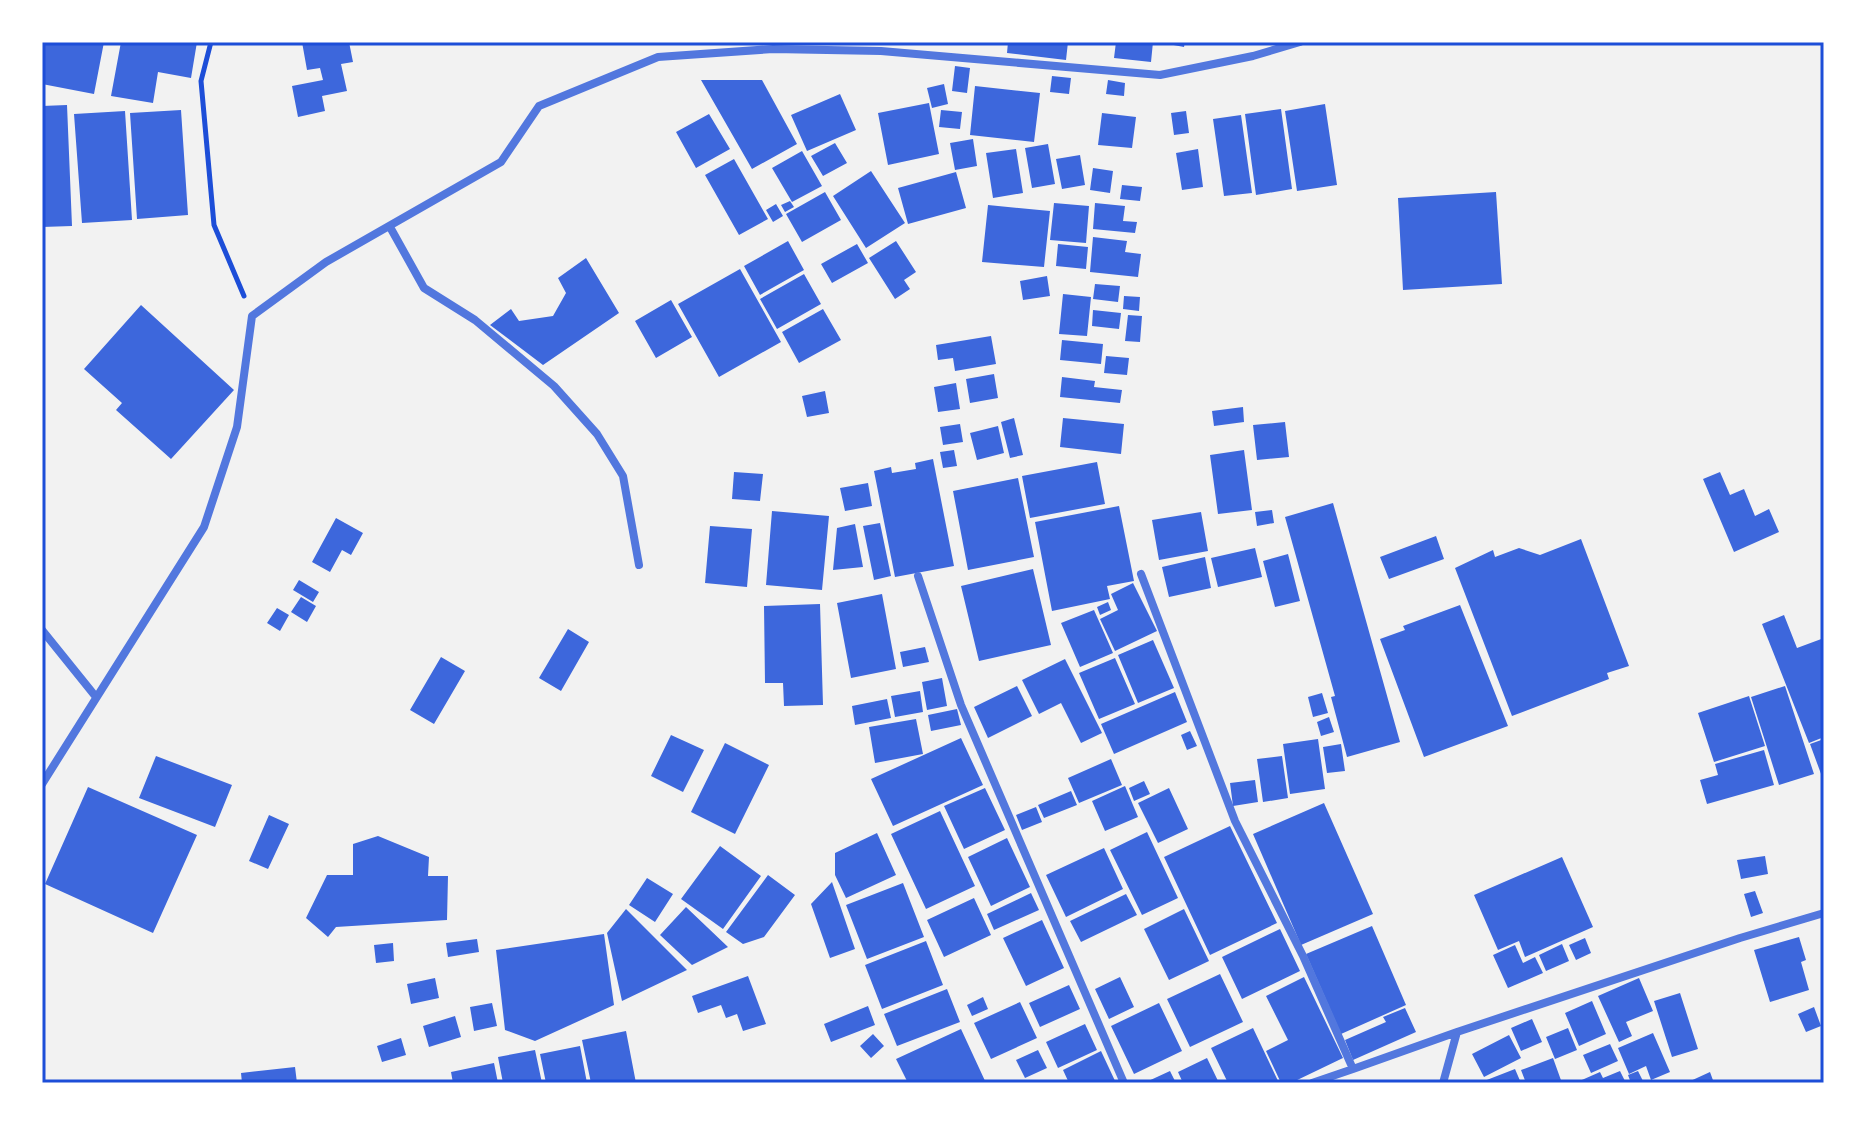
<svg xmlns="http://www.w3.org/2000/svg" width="1866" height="1125" font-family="'Crimson Pro',serif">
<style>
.building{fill:#3d67dc}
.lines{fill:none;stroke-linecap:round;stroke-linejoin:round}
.path{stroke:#1d4ed8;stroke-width:5}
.minor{stroke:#5277de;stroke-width:8}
.neatline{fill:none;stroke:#1d4ed8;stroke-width:3}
</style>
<rect width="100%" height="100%" fill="#f2f2f2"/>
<!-- building -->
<path class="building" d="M42,42h62l-10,52 -52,-10v-21h2z
M121,42h76l-6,36 -33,-6 -5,31 -42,-7z
M302,42h47l4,20 -12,2 6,27 -25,5 3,15 -27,6 -6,-31 31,-6 -3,-12 -13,2z
M1008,42h60l-2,18 -59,-7z
M1116,42h37l-2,20 -37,-4z
M1158,42h27l-1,5z
M955,66l15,2 -3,25 -15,-2z
M1052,76l19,2 -2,16 -19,-2z
M701,80h61l35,64 -45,25z
M1108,80l17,3 -1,13 -18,-2z
M944,84l4,20 -16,4 -5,-20z
M975,86l65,7 -6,49 -64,-7z
M840,94l16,36 -49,21 -16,-36z
M929,103l10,51 -51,11 -10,-52z
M1325,104l12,81 -40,6 -12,-80z
M67,105l5,121 -30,1v-121z
M1281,109l11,80 -36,6 -11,-81z
M181,110l7,105 -51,4 -7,-106z
M941,110l21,2 -2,17 -21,-2z
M125,111l7,109 -50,3 -8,-109z
M1186,111l3,22 -15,2 -3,-22z
M1102,113l34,4 -4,31 -34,-3z
M709,114l21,35 -34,19 -20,-36z
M1241,115l11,78 -28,3 -11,-77z
M973,139l4,27 -22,4 -5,-27z
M835,143l12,20 -24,13 -12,-20z
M1048,144l7,40 -23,4 -7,-40z
M1016,149l7,44 -30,5 -7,-45z
M1198,149l5,38 -21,3 -6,-37z
M802,151l20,35 -30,16 -20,-34z
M1080,155l5,30 -23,4 -6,-30z
M734,159l34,60 -29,16 -34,-60z
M1093,168l20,3 -3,22 -20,-3z
M871,171l34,52 -39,25 -33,-52z
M956,172l10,36 -58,16 -10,-36z
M1122,185l20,2 -2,14 -20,-2z
M825,192l16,28 -39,22 -16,-28z
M1496,192l6,92 -99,6 -5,-92z
M790,201l4,6 -9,5 -4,-7z
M1054,203l35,3 -3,37 -36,-3z
M1095,203l30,3 -2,15 14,1 -2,11 -42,-4z
M776,204l7,12 -10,6 -7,-12z
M988,205l62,6 -6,56 -62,-5z
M1093,237l34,4 -2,11 16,2 -3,23 -48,-5z
M788,241l16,29 -44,25 -16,-29z
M896,241l20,31 -12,8 6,9 -15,10 -26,-41z
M857,244l11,19 -36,20 -11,-19z
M1058,244l30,3 -2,22 -30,-3z
M586,258l33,55 -76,52 -53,-40 21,-16 8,12 34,-5 13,-23 -8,-15z
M740,269l41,73 -62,35 -41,-73z
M804,274l17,30 -44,25 -17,-30z
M1047,276l3,20 -27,4 -3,-19z
M1095,284l25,2 -2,16 -25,-3z
M1063,294l28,3 -4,39 -28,-2z
M1124,296l16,1 -1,14 -16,-2z
M671,300l21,37 -36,21 -21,-37z
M141,305l93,85 -63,69 -55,-49 6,-7 -38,-34z
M823,309l18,31 -42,23 -17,-31z
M1093,310l28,3 -2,16 -27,-3z
M1128,315l14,1 -2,26 -15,-1z
M991,336l5,28 -41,7 -2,-13 -15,2 -2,-15z
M1062,340l41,4 -2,20 -41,-4z
M1106,356l23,2 -2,17 -23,-2z
M994,374l4,24 -28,5 -4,-24z
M1062,377l33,4 -1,6 28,3 -2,13 -60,-6z
M956,383l4,26 -22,3 -4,-25z
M825,391l4,22 -22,4 -5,-21z
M1243,407l1,15 -30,4 -2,-15z
M1014,418l9,37 -13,3 -9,-36z
M1063,418l61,6 -3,30 -61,-7z
M1285,422l4,35 -32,3 -4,-35z
M960,424l3,18 -20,3 -3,-18z
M998,426l6,27 -27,7 -7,-27z
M954,450l3,16 -14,2 -3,-16z
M1244,450l8,60 -34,4 -8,-59z
M933,459l21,107 -59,11 -21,-106 17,-4 1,6 24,-4 -1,-6z
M1097,462l8,42 -75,14 -8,-42z
M734,472l29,2 -3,27 -28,-2z
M1720,472l10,23 14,-6 11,27 14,-7 10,23 -45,20 -31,-73z
M1018,478l16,79 -66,13 -15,-79z
M868,483l4,23 -27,5 -5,-23z
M1333,503l67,239 -53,15 -16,-60 4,-1 -50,-179z
M1119,506l15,75 -27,5 3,13 -58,12 -17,-89z
M1272,510l2,13 -17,3 -2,-14z
M772,511l57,5 -7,74 -56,-5z
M1201,512l7,39 -49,9 -7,-40z
M336,518l27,15 -12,22 -9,-5 -12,22 -18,-10z
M880,523l11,53 -17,4 -11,-54z
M855,524l8,43 -30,3 4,-42z
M710,526l42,3 -5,58 -42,-4z
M1436,536l8,23 -55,20 -9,-22z
M1581,539l48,127 -22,7 2,6 -97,37 -57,-148 38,-18 2,7 24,-9 21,7z
M1255,548l7,29 -44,10 -7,-29z
M1288,554l12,47 -25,6 -12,-46z
M1205,557l6,31 -42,9 -7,-30z
M1033,569l18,76 -72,16 -18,-75z
M299,580l20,12 -6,10 -20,-12z
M1133,583l24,48 -42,20 -15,-32 18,-9 -7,-16z
M882,594l14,75 -45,9 -14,-75z
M301,597l15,9 -9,16 -16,-10z
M1108,602l3,8 -11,5 -3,-8z
M820,604l3,101 -39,1 -1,-23h-18l-1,-77z
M1460,605l48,121 -84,31 -44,-118 25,-9 -2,-4z
M277,608l12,7 -9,16 -13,-8z
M1094,610l19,43 -33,14 -19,-44z
M1784,615l13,33 27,-10v99l-15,6 -47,-119z
M568,629l21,13 -28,49 -22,-13z
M1153,640l21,48 -36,15 -20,-48z
M925,647l4,15 -26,5 -3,-15z
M441,657l24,14 -31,53 -24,-14z
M1115,658l20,46 -36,15 -20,-46z
M1065,659l37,74 -21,10 -20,-40 -22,11 -17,-34z
M942,678l5,28 -20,4 -5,-28z
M1017,686l15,30 -44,22 -14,-31z
M1785,686l29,88 -35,11 -28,-88z
M920,691l3,21 -28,5 -4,-21z
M1175,692l12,30 -73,32 -13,-30z
M1322,693l6,20 -15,4 -5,-20z
M1749,696l16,50 -51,16 -16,-49z
M887,699l4,19 -36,7 -3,-19z
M957,709l4,16 -30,6 -3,-16z
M1329,717l5,15 -13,4 -4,-14z
M916,719l7,35 -48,9 -6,-36z
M1190,731l7,15 -10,4 -6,-15z
M671,735l33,15 -21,42 -32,-16z
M961,738l22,47 -90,41 -22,-47z
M1318,739l7,50 -35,5 -7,-50z
M1824,739v43l-14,-38z
M725,743l44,22 -34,69 -44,-22z
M1341,744l4,27 -18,2 -4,-26z
M1764,750l10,35 -67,19 -7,-24 18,-5 -3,-11z
M156,756l76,29 -17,42 -76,-29z
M1282,756l6,42 -25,4 -6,-43z
M1111,759l11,26 -43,18 -11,-25z
M1255,780l3,22 -25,4 -3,-23z
M1144,781l6,13 -16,7 -5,-13z
M1125,786l13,31 -33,14 -13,-30z
M88,787l109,48 -44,98 -108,-49z
M985,788l20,42 -41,19 -20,-43z
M1169,788l19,41 -30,14 -20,-40z
M1071,791l6,14 -33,13 -6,-13z
M1324,803l49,111 -72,31 -48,-111z
M1036,807l6,15 -20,8 -6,-15z
M940,811l35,75 -49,23 -35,-75z
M269,815l20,9 -21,45 -19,-8z
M1230,826l47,97 -67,32 -46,-98z
M1147,832l31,66 -36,17 -32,-65z
M877,833l19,42 -50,23 -11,-23v-22z
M378,836l51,21 -1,19h20l-1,44 -111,7 -8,10 -22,-19 21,-43h26v-31z
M1007,838l23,49 -39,19 -23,-49z
M720,846l41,30 -38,53 -42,-30z
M1104,848l19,41 -57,28 -20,-42z
M1765,856l3,18 -27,5 -4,-19z
M1562,857l31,70 -68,30 -6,-16 -21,9 -24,-55z
M768,875l27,20 -31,42 -21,7 -17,-12z
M647,878l26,16 -18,28 -26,-17z
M832,882l23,67 -25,9 -19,-54z
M903,883l21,54 -57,22 -21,-54z
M1755,891l8,22 -12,4 -7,-23z
M1031,893l8,17 -45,20 -7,-16z
M1126,894l11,21 -56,27 -11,-21z
M974,898l17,37 -47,22 -17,-37z
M686,907l42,40 -36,18 -32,-30z
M626,909l61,61 -65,31 -15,-68z
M1184,909l25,52 -40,19 -25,-51z
M1042,920l22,48 -38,18 -23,-48z
M1372,926l34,79 -65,29 -35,-80z
M1280,929l20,42 -58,28 -20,-42z
M604,934l10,71 -79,36 -30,-11 -9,-80z
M1799,937l7,23 -5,2 8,28 -39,12 -16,-52z
M1585,938l6,15 -15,7 -7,-15z
M477,939l2,13 -31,5 -2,-14z
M926,941l17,44 -61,24 -17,-44z
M393,943l1,18 -18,2 -2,-18z
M1562,944l7,17 -23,10 -7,-16z
M1515,945l8,18 12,-6 8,16 -35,15 -15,-33z
M1220,974l23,48 -53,25 -23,-48z
M748,976l18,48 -23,7 -6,-17 -11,4 -5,-13 -23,8 -6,-17z
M1120,977l14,30 -25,12 -14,-30z
M1304,977l39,81 -52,25h-10l-15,-32 22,-11 -22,-44z
M435,978l4,20 -28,6 -4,-20z
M1639,978l14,33 -27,11 6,14 -13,6 -21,-46z
M1069,985l11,24 -40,18 -11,-24z
M947,989l13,33 -63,24 -13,-32z
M1680,993l18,56 -26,8 -18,-56z
M983,997l5,12 -16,7 -5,-11z
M1592,1001l14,33 -27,12 -14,-33z
M1020,1002l17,36 -46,21 -17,-36z
M492,1003l5,23 -23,5 -4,-24z
M1159,1003l23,48 -48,23 -23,-48z
M868,1006l7,19 -44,17 -7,-18z
M1814,1007l7,19 -15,6 -8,-18z
M1405,1008l11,24 -63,28 -8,-20 41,-18 -3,-5z
M455,1016l6,21 -32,10 -6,-21z
M1532,1019l10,23 -21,9 -10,-23z
M1085,1024l12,26 -39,18 -12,-26z
M1253,1028l26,55h-51l-17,-35z
M1568,1028l9,22 -22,9 -9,-22z
M961,1029l25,54h-78l-12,-24z
M626,1031l10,52h-45l-9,-43z
M1653,1033l17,39 -19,8 -5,-14 -17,8 -11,-26z
M873,1034l11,12 -13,12 -11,-12z
M1509,1035l12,23 -37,19 -12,-23z
M401,1038l5,17 -24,7 -5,-16z
M1610,1044l8,17 -27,12 -8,-18z
M580,1046l7,37h-41l-6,-29z
M535,1050l7,33h-39l-5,-26z
M1038,1050l9,18 -22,10 -9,-18z
M1101,1051l15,32h-47l-6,-13z
M1207,1058l12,25h-36l-5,-11z
M1553,1058l9,25h-36l-5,-13z
M494,1063l4,20h-45l-2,-11z
M295,1067l2,16h-55l-1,-10z
M1515,1069l6,14h-42z
M1170,1071l6,12h-32z
M1620,1071l6,12h-51l25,-11 3,6z
M1638,1071l6,12h-13l-3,-8z
M1710,1072l4,11h-28z"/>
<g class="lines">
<!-- path -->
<path class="path" d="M211,42l-10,39 13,144 30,71"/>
<!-- minor -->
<path class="minor" d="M390,227l34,61 51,32 79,66 43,48 26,42 16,89
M1141,574l94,247 68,135 50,113 104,-37
M918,576l43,129 163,378
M42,630l54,67
M42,784l162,-257 33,-100 15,-111 74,-54 175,-100 38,-56 119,-49 115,-8 108,2 279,24 93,-19 47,-14
M1312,1083l41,-14
M1443,1083l14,-51 283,-94 84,-25"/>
</g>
<!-- border -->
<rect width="1866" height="1125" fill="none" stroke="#ffffff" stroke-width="88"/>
<rect x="44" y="44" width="1778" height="1037" class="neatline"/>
</svg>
